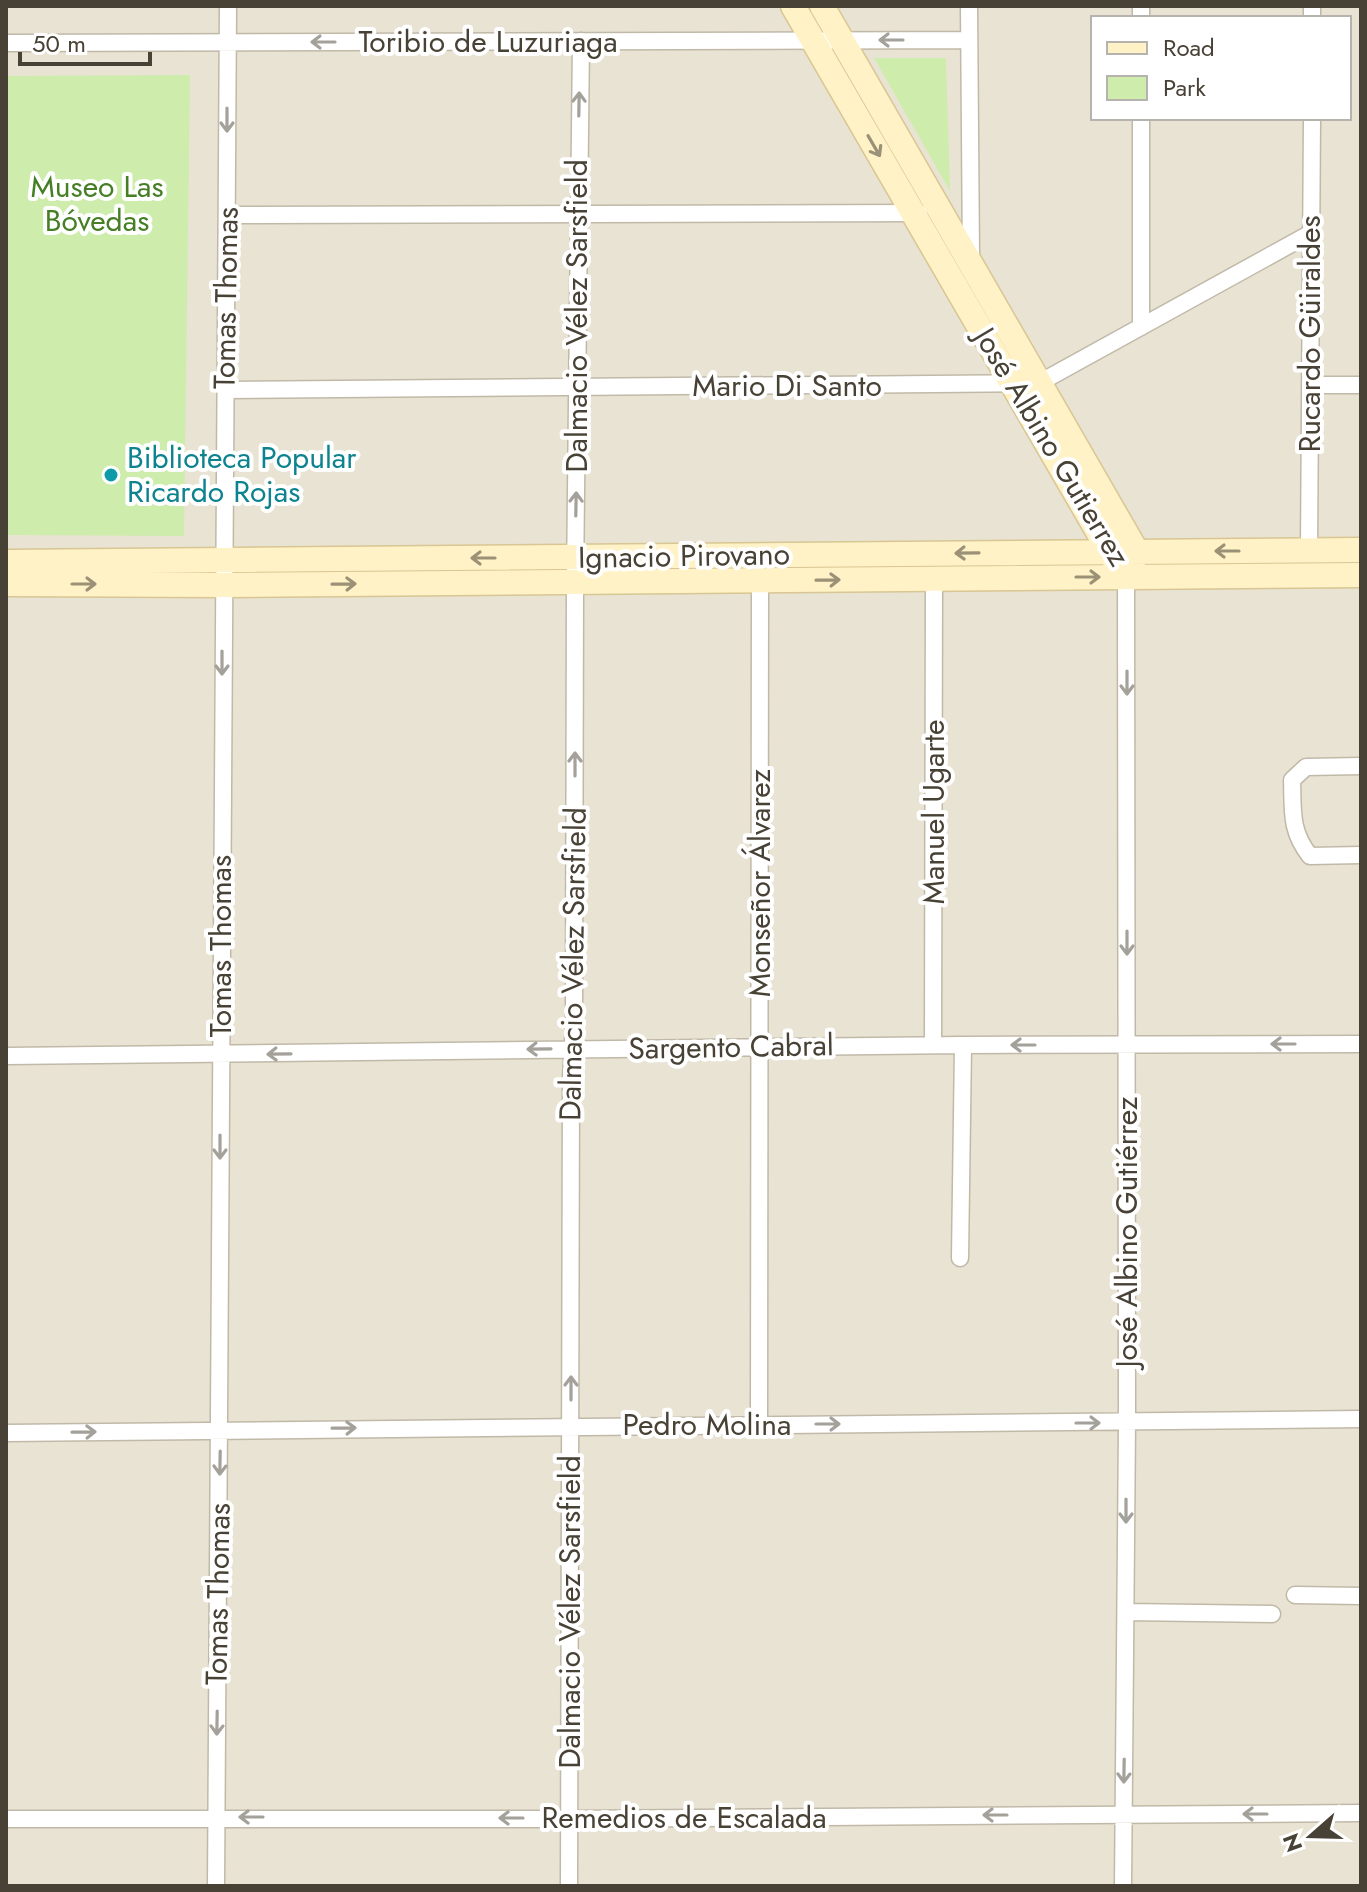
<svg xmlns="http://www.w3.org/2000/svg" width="1367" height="1892" font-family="Jost,sans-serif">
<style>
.residential{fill:#e9e3d4;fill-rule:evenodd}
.green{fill:#ceecac}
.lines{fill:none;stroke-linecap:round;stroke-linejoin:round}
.street-casing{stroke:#c1b9a8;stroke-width:19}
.secondary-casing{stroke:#d8c693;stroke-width:27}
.street{stroke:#fff;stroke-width:16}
.secondary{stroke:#fff2c6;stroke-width:24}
.oneway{stroke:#a4a09a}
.oneway2{stroke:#9a9176}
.culture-dot{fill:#0f9aa8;stroke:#fff;stroke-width:3}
.labels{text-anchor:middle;stroke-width:8;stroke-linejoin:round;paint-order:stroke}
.street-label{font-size:30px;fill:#484135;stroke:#fff}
.park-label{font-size:30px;fill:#457e24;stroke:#fff}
.culture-label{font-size:30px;fill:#0d838f;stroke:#fff;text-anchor:start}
</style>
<rect width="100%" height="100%" fill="#f4f0e7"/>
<!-- residential -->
<path class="residential" d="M6,6h1355v1880h-1355zM1093,18h256v100h-256z"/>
<!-- green -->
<path class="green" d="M874,58h72l4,133z
M190,75l-6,461 -178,-1v-459z"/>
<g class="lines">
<defs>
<path id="street" d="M969,6l2,252
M1141,18v-12
M1312,18v-12
M6,43l963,-3
M227,215l692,-2
M1141,327v-209
M1310,385h51
M225,390l814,-7 272,-150
M1309,550l3,-432
M1361,766l-55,1 -14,13c1,31 -2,51 18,76l51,-1
M933,1045l1,-466
M6,1056l957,-11 398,-1
M960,1258l3,-213
M759,1425l1,-844
M6,1433l1355,-14
M1295,1595l66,1
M1126,1612l146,2
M6,1819h563l792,-6
M216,1886l12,-1880
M569,1886l2,-808 3,-54 1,-442 6,-541
M1123,1886l4,-463 -1,-846"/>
<path id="secondary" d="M793,6l322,555
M822,6l315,546 -5,12
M6,562l1355,-12
M6,584l217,1 1138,-10"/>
</defs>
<!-- street casing -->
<use href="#street" class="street-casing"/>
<!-- secondary casing -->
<use href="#secondary" class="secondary-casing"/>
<!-- street -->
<use href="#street" class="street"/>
<!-- secondary -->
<use href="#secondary" class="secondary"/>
</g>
<!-- one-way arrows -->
<defs><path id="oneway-shaft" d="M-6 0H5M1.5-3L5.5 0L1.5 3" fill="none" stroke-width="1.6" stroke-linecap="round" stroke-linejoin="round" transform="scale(2)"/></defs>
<g class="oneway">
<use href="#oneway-shaft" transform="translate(891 40) rotate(180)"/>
<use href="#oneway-shaft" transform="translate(323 42) rotate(180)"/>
<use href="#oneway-shaft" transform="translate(579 104) rotate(-89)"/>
<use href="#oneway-shaft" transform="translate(227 120) rotate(90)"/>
<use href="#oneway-shaft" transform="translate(576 504) rotate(-89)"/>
<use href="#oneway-shaft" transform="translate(222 663) rotate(90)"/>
<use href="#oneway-shaft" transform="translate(1127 683) rotate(90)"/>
<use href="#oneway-shaft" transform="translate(575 764) rotate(-90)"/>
<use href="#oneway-shaft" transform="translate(1127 943) rotate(90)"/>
<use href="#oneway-shaft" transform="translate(1283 1044) rotate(180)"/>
<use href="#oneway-shaft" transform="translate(1023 1045) rotate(-180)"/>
<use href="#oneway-shaft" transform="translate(539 1049) rotate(179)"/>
<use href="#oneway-shaft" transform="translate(279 1054) rotate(179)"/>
<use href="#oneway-shaft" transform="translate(220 1147) rotate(90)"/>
<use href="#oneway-shaft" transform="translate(571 1388) rotate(-90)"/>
<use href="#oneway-shaft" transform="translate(1088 1423)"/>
<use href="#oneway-shaft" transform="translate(828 1424)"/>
<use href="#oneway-shaft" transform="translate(344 1428) rotate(-1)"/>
<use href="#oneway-shaft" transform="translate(84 1432) rotate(-1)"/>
<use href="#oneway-shaft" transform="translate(220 1463) rotate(91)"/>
<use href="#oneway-shaft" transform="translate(1126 1511) rotate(90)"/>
<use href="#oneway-shaft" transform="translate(217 1723) rotate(91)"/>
<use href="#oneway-shaft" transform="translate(1124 1771) rotate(91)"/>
<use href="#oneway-shaft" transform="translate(1255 1814) rotate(180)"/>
<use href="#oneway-shaft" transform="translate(995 1815) rotate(180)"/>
<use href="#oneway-shaft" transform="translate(251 1817) rotate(-180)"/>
<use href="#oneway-shaft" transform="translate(511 1818) rotate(-180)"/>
</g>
<g class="oneway2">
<use href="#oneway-shaft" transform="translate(874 146) rotate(60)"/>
<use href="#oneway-shaft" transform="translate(1227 551) rotate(180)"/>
<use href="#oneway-shaft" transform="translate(967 553) rotate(179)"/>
<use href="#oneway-shaft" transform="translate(483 558) rotate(180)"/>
<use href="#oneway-shaft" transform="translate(1088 577)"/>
<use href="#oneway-shaft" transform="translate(828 580) rotate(-1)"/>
<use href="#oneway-shaft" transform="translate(84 584)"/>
<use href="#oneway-shaft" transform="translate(344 584) rotate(-1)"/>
</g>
<!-- markers -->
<circle class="culture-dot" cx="111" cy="475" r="8"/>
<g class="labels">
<!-- street labels -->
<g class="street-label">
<text x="488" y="52">Toribio de Luzuriaga</text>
<text transform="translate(226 298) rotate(-89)" y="10">Tomas Thomas</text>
<text transform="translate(577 316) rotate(-90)" y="10">Dalmacio Vélez Sarsfield</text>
<text transform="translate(1310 334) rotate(-90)" y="10">Rucardo Güiraldes</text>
<text x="787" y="396">Mario Di Santo</text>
<text transform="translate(1052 447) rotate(59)" y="10">José Albino Gutierrez</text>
<text transform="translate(684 556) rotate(-1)" y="10">Ignacio Pirovano</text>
<text transform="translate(934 812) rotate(-90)" y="10">Manuel Ugarte</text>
<text transform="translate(760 883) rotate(-90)" y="10">Monseñor Álvarez</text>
<text transform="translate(221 946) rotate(-90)" y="10">Tomas Thomas</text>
<text transform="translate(573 964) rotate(-89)" y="10">Dalmacio Vélez Sarsfield</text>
<text transform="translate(731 1047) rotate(-1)" y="10">Sargento Cabral</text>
<text transform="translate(1127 1232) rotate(-90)" y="10">José Albino Gutiérrez</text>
<text x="707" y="1435">Pedro Molina</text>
<text transform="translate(218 1594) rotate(-89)" y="10">Tomas Thomas</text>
<text transform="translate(570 1612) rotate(-90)" y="10">Dalmacio Vélez Sarsfield</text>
<text x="684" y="1828">Remedios de Escalada</text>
</g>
<!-- park labels -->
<g class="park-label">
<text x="97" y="197">Museo Las<tspan x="97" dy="34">Bóvedas</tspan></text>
</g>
<!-- culture labels -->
<g class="culture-label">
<text x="127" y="468">Biblioteca Popular<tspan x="127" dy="34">Ricardo Rojas</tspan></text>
</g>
</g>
<!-- border -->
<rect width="1367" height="1892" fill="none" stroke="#484135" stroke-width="16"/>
<!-- legend -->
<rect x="1091" y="16" width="260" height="104" fill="#ffffff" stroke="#b6b3ae" stroke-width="2"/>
<rect x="1107" y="42" width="40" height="12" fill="#fff2c6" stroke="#b6b3ae" stroke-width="2"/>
<text x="1163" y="56" font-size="24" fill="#484135">Road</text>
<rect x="1107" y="76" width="40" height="24" fill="#ceecac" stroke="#b6b3ae" stroke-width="2"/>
<text x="1163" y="96" font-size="24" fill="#484135">Park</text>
<!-- north arrow -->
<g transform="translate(1311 1836) rotate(250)" stroke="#ffffff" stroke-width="6" paint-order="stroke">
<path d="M0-6L14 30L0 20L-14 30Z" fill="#484135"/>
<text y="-12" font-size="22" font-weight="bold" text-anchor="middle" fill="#484135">N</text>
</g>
<!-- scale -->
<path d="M20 52v12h130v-12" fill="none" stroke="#484135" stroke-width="4"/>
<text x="32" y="52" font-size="24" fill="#484135" stroke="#ffffff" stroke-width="6" paint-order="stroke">50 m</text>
</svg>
